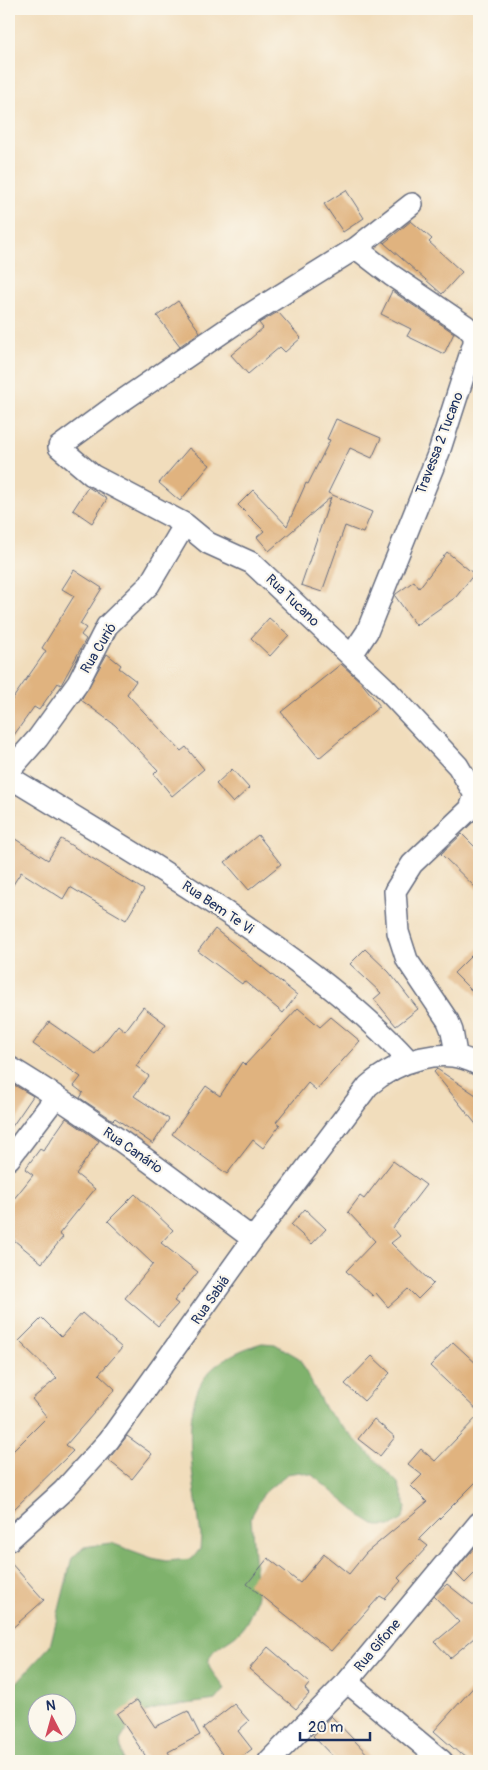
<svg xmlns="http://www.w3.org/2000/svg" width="488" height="1770" font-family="Pangolin,sans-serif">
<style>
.forest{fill:#7fb26c;stroke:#4d7065;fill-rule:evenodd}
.building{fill:#e0b37f}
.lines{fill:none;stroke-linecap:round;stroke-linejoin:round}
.street-casing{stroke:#666c7f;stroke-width:24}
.street{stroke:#fff;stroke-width:21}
.labels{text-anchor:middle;stroke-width:4.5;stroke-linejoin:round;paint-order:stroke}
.street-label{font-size:14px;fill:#1b2f5e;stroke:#fbf7ec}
</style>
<rect width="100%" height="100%" fill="#fbf7ec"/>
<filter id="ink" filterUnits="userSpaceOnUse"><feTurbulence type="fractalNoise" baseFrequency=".02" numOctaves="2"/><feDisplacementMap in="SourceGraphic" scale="10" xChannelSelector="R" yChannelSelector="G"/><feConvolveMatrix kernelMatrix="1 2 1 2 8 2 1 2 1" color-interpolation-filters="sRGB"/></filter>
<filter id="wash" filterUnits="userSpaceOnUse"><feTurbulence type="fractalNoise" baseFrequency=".0096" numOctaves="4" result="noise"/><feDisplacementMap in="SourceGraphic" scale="20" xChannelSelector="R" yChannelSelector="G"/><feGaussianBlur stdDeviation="1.12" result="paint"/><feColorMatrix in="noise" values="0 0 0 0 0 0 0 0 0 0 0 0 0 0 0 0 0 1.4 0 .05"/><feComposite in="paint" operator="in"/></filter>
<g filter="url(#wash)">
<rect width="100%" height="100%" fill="#f1ddbc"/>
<!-- forest -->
<path class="forest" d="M262,1343l13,1 24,14 26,51 73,74 8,24 -4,13 -11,6h-14l-13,-8 -52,-43 -13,-3 -12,2 -23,19 -13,24 6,78c-3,12 -9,29 -19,38 -10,10 -37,18 -27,37 4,7 10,12 14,19l-9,11 -58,8 -12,4 -12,6 -14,23 3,20h-114v-70l41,-45 22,-88 12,-11 27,-4 41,15 14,3 26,-2 8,-10 1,-13c-5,-44 -25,-129 8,-164 15,-15 33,-23 53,-29zM38,1702h30v30h-30z"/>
<g id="blocks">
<!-- building -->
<path class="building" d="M346,190l18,28 -21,14 -19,-28z
M411,221l21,18 -3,3 33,30 -20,22 -58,-51z
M392,291l62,42 -10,21 -37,-18 4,-7 -30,-15z
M178,301l22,31 -20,14 -23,-30z
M278,312l23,26 -16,14 -5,-5 -32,27 -17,-19 32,-27 -4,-5z
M336,419l45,19 -9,20 -22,-10 -22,45 44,19 -9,21 -18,-7 -23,66 -21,-7 30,-88 -62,54 -12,-14 7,-6 -26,-26 15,-15 34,36 19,-43 2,1 22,-44 -3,-1z
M189,448l21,17 -30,36 -21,-18z
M88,487l19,12 -15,24 -19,-13z
M447,552l27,22 -18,23 -40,28 -21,-29 1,-2 18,-13 5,7z
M74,570l28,18 -22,36 6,4 -5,7 5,4 -25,46 -3,-2 -19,27 -5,-3 -25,35v-38l37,-53 -4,-3 32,-52 -12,-7z
M269,618l20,17 -19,21 -19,-18z
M107,654l14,11 -2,3 17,13 -9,13 54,57 5,-4 18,22 -32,27 -18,-22 4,-4 -43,-45 -34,-25z
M341,664l20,18 19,24 -61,52 -38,-46z
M232,769l17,19 -16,15 -17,-19z
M462,834l17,17v40l-38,-37z
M9,835l39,25 13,-21 83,51 -18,30 -56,-33 -7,12 -42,-27 -12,19z
M258,835l23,29 -32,26 -24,-28z
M215,929l82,66 -14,18 -39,-32 -2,3 -44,-33z
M479,948v50l-25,-25z
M365,949l24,23 29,37 -22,17 -22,-27 7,-6 -31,-29z
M143,1007l23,17 -30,42 13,10 -15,20 35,23 -16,25 -38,-26 -2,2 -33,-22 3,-5 -9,-7 7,-9 -48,-33 16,-22 46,32 23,-29 7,6z
M298,1008l22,19 11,-10 29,24 -44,49 -8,-7 -32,39 4,3 -17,23 -10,-8 -26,34 -55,-40 34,-48 14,10 22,-34 3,3z
M437,1069l42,28v31l-45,-56z
M9,1082l24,14 -24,35z
M66,1118l33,23 -23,33 19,15 -36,45 4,3 -21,26 -33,-27v-31l24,-30 -8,-6 15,-20 3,2z
M393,1161l33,24 -33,43 7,8 -9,7 42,41 -15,15 -10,-10 -20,18 -12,-14 -3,3 -27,-25 29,-30 -27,-29 12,-16 4,3z
M135,1194l38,36 -12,13 37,29 -24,29 4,3 -20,22 -33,-28 28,-34 -45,-43z
M305,1209l21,20 -14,15 -21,-19z
M82,1313l40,35 -23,26 16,15 -49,56 7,6 -64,63v-59l38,-38 -15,-18 25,-21 -38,-37 23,-23 19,19z
M453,1342l26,24v46l-49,-46z
M372,1356l18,17 -26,28 -19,-17z
M479,1415v64l-60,60 9,7 -30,32 3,3 -16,18 -5,-3 -49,55 -84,-67 21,-26 32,25 24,-29 25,20 17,-21 61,-51 -16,-16 11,-11 -14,-11 13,-15 14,12z
M374,1419l21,18 -15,19 -22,-17z
M127,1436l25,18 -20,25 -24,-19z
M479,1542v27l-14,14 -11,-11z
M9,1561l35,39 -35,31z
M447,1584l29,23 3,-4v40l-5,-5 -24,20 -15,-16 24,-20 -25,-26z
M268,1647l42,36 -5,6 4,5 -13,15 -47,-40z
M479,1681v80h-7l-10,-8 -2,1 -26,-23z
M137,1700l18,27 33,-16 12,24 -32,17 6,9h-25l-32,-47z
M234,1704l15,17 -11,10 14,18 -16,12h-9l-24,-33z
M331,1716l43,45h-37l-24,-25z"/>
</g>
</g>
<g filter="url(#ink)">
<use href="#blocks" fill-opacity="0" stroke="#666c7f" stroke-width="1"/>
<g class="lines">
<defs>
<path id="street" d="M412,204l-56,44 -120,75 -120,82 -57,42 33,28 93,49 23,19 44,20 132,124 74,79 17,29 -5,14 -58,55 -17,27 3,41 9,28 41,61 4,10 4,23
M351,656l16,-24 72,-180 35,-109v-8l-8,-9 -75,-51 -35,-27
M9,771l29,-33 40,-55 29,-57 42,-41 36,-61
M9,777c85,52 171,102 253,160 52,36 104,76 147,124
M9,1067c85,51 164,112 244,172
M9,1159l47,-62
M9,1540l54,-49 46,-51 144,-201 115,-153c29,-25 76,-42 111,-21
M347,1682l95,79
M269,1761l78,-79 132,-159"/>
</defs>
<!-- street casing -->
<use href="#street" class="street-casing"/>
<!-- street -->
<use href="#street" class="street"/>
</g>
</g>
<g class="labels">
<!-- street labels -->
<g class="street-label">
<text transform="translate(439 443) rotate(-69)" y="5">Travessa 2 Tucano</text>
<text transform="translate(293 600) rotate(44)" y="5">Rua Tucano</text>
<text transform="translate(98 648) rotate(-59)" y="5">Rua Curió</text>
<text transform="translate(218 907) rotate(34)" y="5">Rua Bem Te Vi</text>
<text transform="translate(133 1150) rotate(35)" y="5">Rua Canário</text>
<text transform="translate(210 1300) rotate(-55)" y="5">Rua Sabiá</text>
<text transform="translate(377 1645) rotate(-50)" y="5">Rua Gifone</text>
</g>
</g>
<!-- margin -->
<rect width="488" height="1770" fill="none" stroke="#fbf7ec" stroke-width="30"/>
<!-- north arrow -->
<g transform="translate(52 1718) rotate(354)"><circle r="24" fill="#fbf7ec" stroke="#a1a7b3"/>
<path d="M0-4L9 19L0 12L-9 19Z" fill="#d1495b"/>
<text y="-8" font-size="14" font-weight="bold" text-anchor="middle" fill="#1b2f5e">N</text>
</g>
<!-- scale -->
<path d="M300 1732v8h70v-8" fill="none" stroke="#1b2f5e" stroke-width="2.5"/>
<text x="308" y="1732" font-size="15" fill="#1b2f5e" stroke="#fbf7ec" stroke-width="4" paint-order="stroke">20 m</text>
</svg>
